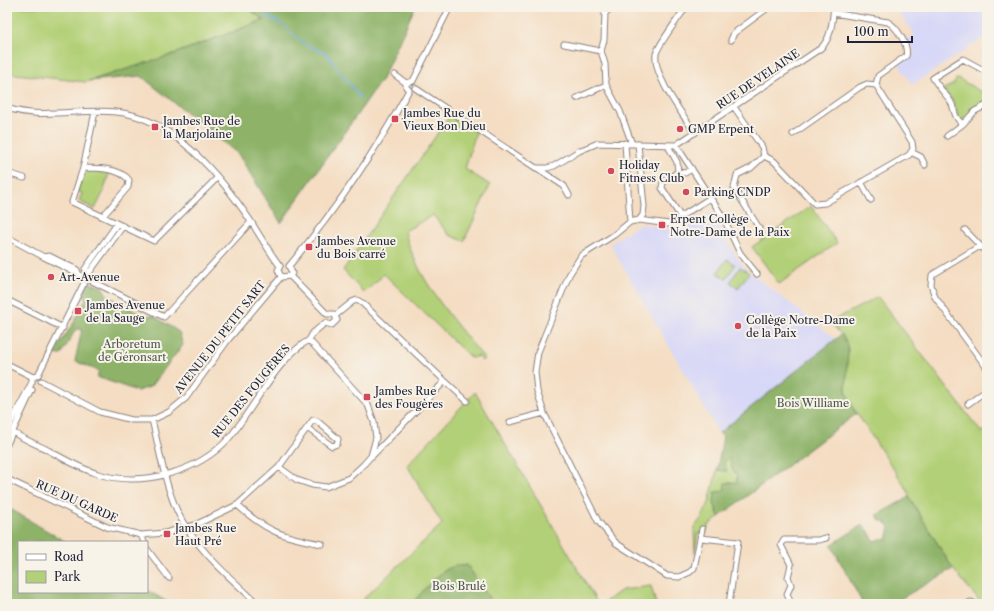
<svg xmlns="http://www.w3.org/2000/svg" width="994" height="611" font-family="'Libre Caslon Text',serif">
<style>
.built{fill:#d7d7f8}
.green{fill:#b2d077;stroke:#6a7959}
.forest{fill:#8db268;stroke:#586a52}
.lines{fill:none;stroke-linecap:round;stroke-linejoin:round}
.stream{stroke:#70ace2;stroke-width:1.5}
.street-casing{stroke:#8b807e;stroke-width:7}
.street{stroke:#fff;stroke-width:5}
.poi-dot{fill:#d1495b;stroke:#f7f3e8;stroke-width:1.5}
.labels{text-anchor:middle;stroke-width:4;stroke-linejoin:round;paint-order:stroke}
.street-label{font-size:11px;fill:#22223b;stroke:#f7f3e8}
.poi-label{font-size:11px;fill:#22223b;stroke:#f7f3e8;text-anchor:start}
.park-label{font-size:11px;fill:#4d564d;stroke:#f7f3e8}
</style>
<rect width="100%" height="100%" fill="#f7f3e8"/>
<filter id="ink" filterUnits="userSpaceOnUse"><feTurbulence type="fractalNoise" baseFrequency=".025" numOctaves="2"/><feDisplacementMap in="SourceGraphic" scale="8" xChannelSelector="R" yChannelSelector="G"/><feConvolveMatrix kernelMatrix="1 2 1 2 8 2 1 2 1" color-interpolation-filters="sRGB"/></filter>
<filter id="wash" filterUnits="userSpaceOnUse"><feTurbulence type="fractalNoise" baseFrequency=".012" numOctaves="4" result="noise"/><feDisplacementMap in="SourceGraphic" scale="16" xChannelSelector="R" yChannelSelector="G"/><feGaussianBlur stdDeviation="0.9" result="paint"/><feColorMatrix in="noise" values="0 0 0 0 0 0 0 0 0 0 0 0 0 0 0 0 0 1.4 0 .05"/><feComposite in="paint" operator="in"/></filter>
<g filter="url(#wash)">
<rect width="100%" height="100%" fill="#f4ddc2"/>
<!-- built -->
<path class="built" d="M894,7h93v29l-75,49 -13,-20 16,-12 -7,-14 7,-5z
M715,211l15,35 15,23 91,70 -117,94 -109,-189 27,-18 6,-2 35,8z"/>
<!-- green -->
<path class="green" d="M7,7h239l18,13 -115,43 -64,19 -78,-9z
M956,79h3l28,16v9l-14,5 -4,7 -6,4 -4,-1 -7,-20 -10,-9 13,-7z
M451,114l25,18 -11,37 25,16 -26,56 -15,-6 -16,-20 -28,16c10,46 50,92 80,128l-3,2 -3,-5 -8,2 -87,-84 -20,19 -21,-23z
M93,170l16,3 -6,20 -8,16 -16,-8 3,-8 -5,-2 8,-19z
M811,206l26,37 -58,41 -27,-37z
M727,259l8,6 -9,14 -9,-6z
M740,267l9,6 -11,15 -8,-6z
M878,297l103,135 6,-3v175h-5l-29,-35 -44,-72 -1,-6 -58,-88 -4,-12 2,-41 -3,-11 -15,-17z
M475,392l123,212h-105l-26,-39 -21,5 -18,16 -16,18h-54l84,-80 -35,-59z
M729,458l4,13 4,3v8l-13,9 -10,12 5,14 -10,8 -4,9 -7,-1 -3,21 -1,-26 8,-11 7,-14 8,-33 9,1 -2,-8z
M651,586l5,18h-54l20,-14z"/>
<!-- forest -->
<path class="forest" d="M246,7h169l-33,72 -101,144 -43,-69 -97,-78 -52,5 82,-26 93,-35z
M89,282l14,6 4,7 35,20 12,1 25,16 4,13 -33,42 -13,4 -40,-14 2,-6 -24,-10 7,-32h-6l-15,26 -8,-1 20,-30 13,-25 -2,-7z
M842,334l5,11 1,5 -2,41 10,23 -137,103 -5,-14 1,-11 9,-1 1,-8 12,-1v-8l-4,-3 -4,-13 -5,5 3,8 -10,-1 6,-34 -4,-3z
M909,497l44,72 -62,35h-28l-32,-59 31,-20 6,5 6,11 6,-2 7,1 3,-13 -6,-6h-4l-3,-6z
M7,507l59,35h-47v50h128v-2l24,14h-164z
M467,565l26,39h-81c9,-11 28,-35 43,-38 4,0 8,0 12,-1z"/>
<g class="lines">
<!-- stream -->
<path class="stream" d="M261,7l7,10 11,5 27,23 20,8 34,45"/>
</g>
</g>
<g filter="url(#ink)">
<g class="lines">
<defs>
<path id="street" d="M595,7l11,4
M612,7l-7,6 -1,27 -3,11 4,13 1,21 14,26 12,33
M686,7c-6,9 -28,38 -30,47 -3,23 27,60 39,79
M731,40l3,-7 35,-26
M564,44l37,7
M987,72l-24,-13 -30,19c5,8 10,14 16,21 7,9 3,18 14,25l12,-13 12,-6
M395,75l11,8
M413,81l37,-74
M415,88l121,80h11l7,-2 25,-15 19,-8 78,2 145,-97c11,-11 11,-27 13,-41
M409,90l-3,-3v-4l7,-2
M577,98l29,-13
M734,107l28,40 2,9 10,5 41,43 10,-1 84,-48 4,-6 -1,-7 -36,-57 2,-9 28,-20c3,-10 -9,-29 -18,-34l-55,-9
M7,108c35,12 73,0 109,4 57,5 106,66 136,111 9,15 18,30 28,43
M95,112l-12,56 -11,34 82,39 63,-63
M793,134l67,-47 7,-3 9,1
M947,136l16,-12
M625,143l5,79
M638,144l6,62 -1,9 -4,5
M676,145l47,72 17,36 17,21
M668,146l9,16 1,10 -15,10 -1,6 19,29
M911,152l10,5 4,8
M83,168c14,0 37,0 46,12l-1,7 -25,29
M537,168l27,18 5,9
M678,172l7,1 7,-4
M7,173l17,5
M861,182l10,18
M669,224l41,-26
M679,228l-10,-4 -30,-4 -9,2 -16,13 -33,21 -12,19 -31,77 -3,20 2,19 7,22 54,108 18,22 51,33 12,1 11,-5 4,-4 8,-39
M759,228l-25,-40 3,-13 14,-7 13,-12
M965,230l22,23
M7,237l37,20
M980,246l-48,29 -1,10 4,12 52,71
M280,266l-2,4 3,7 9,-1
M289,266c45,-54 86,-114 120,-176
M289,266l3,7 -2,3
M78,273l-1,-3 -28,-14 -5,1 120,60 87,-95
M89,273l-4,-4 32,-45
M290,276l37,38
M7,300l56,28
M336,315l16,-13 5,-2 5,3 83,78 -73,75
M325,323l7,2 5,-5 -3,-6h-7
M7,364l26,13
M38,375l51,-102 34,-47
M41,381l59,31 32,8h20l17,-8 17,-14 42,-58 53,-63
M445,381l22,20
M968,404l19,-14
M152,420c9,35 14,77 34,107 18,28 44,51 69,74
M510,422l34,-9
M8,429c11,8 25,14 38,20 16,9 33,19 52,25 43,13 100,-1 131,-36 24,-28 48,-80 80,-98
M7,430l25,-48v-4l6,-3
M7,444l25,-54
M279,467l18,13 15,5 14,2 23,-9 15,-14 7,-8 5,-18 -2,-16 -6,-17 -59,-65 4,-7 12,-10
M7,479l100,48 34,8 24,-2 30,-8 42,-20 42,-38 28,-39 25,18 5,-2 1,-5 -21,-18 -4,-1 -6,8
M237,505c30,27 46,32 85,39
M141,535l3,7
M701,538l37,4 -9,62
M147,549l22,29
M791,604l-4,-10 4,-9 -3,-8 3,-12 -10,-20 3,-5h34l8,-2
M967,604l4,-2 5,2"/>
</defs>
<!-- street casing -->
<use href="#street" class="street-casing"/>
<!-- street -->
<use href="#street" class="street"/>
</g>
</g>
<!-- markers -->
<g class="poi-dot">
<rect x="391" y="115" width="8" height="8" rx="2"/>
<rect x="151" y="123" width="8" height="8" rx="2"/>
<circle cx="680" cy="129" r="4"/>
<circle cx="611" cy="171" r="4"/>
<circle cx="686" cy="192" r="4"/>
<rect x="658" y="221" width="8" height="8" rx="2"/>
<rect x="305" y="243" width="8" height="8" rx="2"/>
<circle cx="51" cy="277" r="4"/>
<rect x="74" y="307" width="8" height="8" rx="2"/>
<circle cx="738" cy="326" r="4"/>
<rect x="363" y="393" width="8" height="8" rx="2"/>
<rect x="163" y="530" width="8" height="8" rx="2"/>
</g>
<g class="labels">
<!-- street labels -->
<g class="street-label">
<text transform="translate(758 79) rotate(-34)" y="4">RUE DE VELAINE</text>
<text transform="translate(220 337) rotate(-52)" y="4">AVENUE DU PETIT SART</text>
<text transform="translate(251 391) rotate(-51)" y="4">RUE DES FOUGÈRES</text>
<text transform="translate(77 501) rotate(24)" y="4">RUE DU GARDE</text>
</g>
<!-- poi labels -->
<g class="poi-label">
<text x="403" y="117">Jambes Rue du<tspan x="403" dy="13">Vieux Bon Dieu</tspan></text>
<text x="163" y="125">Jambes Rue de<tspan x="163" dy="13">la Marjolaine</tspan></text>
<text x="688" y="133">GMP Erpent</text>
<text x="619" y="169">Holiday<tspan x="619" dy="13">Fitness Club</tspan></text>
<text x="694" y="196">Parking CNDP</text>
<text x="670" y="223">Erpent Collège<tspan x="670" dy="13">Notre-Dame de la Paix</tspan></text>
<text x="317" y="245">Jambes Avenue<tspan x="317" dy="13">du Bois carré</tspan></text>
<text x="59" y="281">Art-Avenue</text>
<text x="86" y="309">Jambes Avenue<tspan x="86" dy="13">de la Sauge</tspan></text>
<text x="746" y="324">Collège Notre-Dame<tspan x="746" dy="13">de la Paix</tspan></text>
<text x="375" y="395">Jambes Rue<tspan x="375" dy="13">des Fougères</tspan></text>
<text x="175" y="532">Jambes Rue<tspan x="175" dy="13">Haut Pré</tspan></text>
</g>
<!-- park labels -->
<g class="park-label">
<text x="132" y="348">Arboretum<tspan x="132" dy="13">de Géronsart</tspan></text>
<text x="813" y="407">Bois Williame</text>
<text x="459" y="590">Bois Brulé</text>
</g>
</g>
<!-- margin -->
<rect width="994" height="611" fill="none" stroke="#f7f3e8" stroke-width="24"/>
<!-- legend -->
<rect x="18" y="541" width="130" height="52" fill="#f7f3e8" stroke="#a29fa3"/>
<rect x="26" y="554" width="20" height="6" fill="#ffffff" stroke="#a29fa3"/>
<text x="54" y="561" font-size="12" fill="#22223b">Road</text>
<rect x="26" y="571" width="20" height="12" fill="#b2d077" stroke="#a29fa3"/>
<text x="54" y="581" font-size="12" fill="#22223b">Park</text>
<!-- scale -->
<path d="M848 36v6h64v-6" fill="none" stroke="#22223b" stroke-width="2"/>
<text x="854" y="36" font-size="12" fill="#22223b" stroke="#f7f3e8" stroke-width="3" paint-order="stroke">100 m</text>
</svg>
